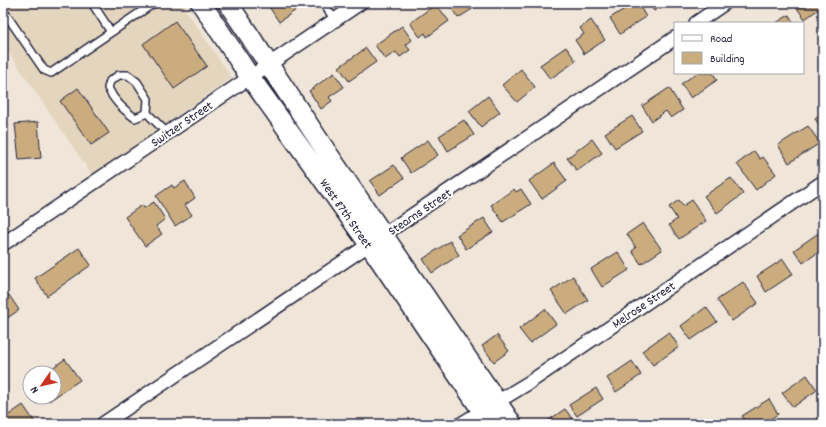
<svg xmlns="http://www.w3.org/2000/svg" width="826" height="427" font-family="Dekko,sans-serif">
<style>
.built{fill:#e4d5be}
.building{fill:#cbac7f;stroke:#22223b}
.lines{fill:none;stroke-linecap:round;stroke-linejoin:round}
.service-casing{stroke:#22223b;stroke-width:10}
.minor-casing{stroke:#22223b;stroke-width:16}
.secondary-casing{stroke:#22223b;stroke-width:22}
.service{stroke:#fff;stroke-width:7}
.minor{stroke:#fff;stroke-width:13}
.secondary{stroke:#fff;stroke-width:19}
.labels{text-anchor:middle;stroke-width:4;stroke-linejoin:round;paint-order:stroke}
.street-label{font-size:13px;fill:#22223b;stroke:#fff}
</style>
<rect width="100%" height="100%" fill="#efe6d9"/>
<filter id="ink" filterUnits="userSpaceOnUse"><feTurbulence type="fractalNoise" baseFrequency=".025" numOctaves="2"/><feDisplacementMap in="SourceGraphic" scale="8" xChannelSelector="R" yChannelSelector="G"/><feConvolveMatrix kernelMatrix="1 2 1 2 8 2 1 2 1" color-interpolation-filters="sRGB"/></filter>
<g filter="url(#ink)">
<!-- built -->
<path class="built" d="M3,3h178l51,75 -140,97 -89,-131z"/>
<!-- building -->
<path class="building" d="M113,3h8l-6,4z
M271,3h35l-27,19 -11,-17z
M448,3h28l1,3 -19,12z
M634,3h4l8,14 -26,17 -10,-16z
M649,3h17l-12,8z
M793,3h30v3l-18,13z
M436,4l13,17 -22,16 -2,-4 -5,4 -10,-14z
M789,15l5,8h-18z
M591,20l14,20 -21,14 -9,-14 9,-6 -4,-6z
M175,21l32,45 -33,23 -31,-45z
M402,26l10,14 -6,5 4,5 -10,7 -4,-5 -11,7 -10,-14z
M566,47l10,14 -26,18 -10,-14z
M366,48l10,14 -27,19 -10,-14z
M521,69l14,18 -18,15 -15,-17z
M334,73l10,14 -15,10 3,4 -11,8 -12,-18z
M697,73h16l4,7 -26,18 -10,-14z
M78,88l31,45 -18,12 -31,-44z
M669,88l14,22 -12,8 -5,-7 -14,10 -10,-15z
M488,96l12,16 -19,15 -12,-16z
M823,113v17l-8,-11z
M632,116l10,15 -27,17 -10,-15z
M464,120l10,15 -26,16 -9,-15z
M38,122l3,36 -22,2 -4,-36z
M808,126l12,17 -31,20 -11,-18z
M592,139l10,14 -25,18 -10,-13z
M428,140l10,15 -27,18 -10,-15z
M754,151l6,8 3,-2 13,17 -20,16 -19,-26z
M554,163l13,18 -25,18 -13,-18z
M394,165l10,13 -24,17 -10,-14z
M731,178l12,16 -26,19 -13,-17z
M185,181l10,17 -10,7 7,10 -17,11 -19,-30 16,-11 2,3z
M514,189l2,3 5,-3 10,15 -28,18 -12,-17z
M679,200l4,6 9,-6 14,21 -27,18 -10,-14 8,-6 -8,-12z
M154,202l11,17 -9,7 6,8 -17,12 -20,-29 17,-12 2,3z
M484,218l9,14 -27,17 -9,-14z
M643,223l19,27 -21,14 -9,-13 4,-3 -9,-14z
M820,232l3,4v13l-20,14 -9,-13z
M450,241l9,14 -27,18 -9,-14z
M79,248l12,17 -44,31 -12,-18z
M618,252l11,18 -27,17 -11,-18z
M783,259l10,15 -27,18 -9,-16z
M573,276l15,24 -21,14 -16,-23z
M743,282l15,21 -26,18 -15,-21z
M9,295l10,15 -16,11v-22z
M706,307l11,15 -26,18 -10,-14z
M545,309l11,15 -26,19 -11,-14z
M669,332l10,15 -26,18 -11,-14z
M497,335l12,16 -15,11 -12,-16z
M65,359l15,21 -31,21 -3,-4h8v-24h-9z
M632,361l9,14 -25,17 -9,-14z
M823,363v9l-4,-6z
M807,375l10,15 -24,17 -11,-14z
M596,388l7,11 -26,17 -8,-11z
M769,399l9,15 -15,10h-16l-5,-8z
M23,405l11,16 -4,3h-27v-5z
M565,409l9,12 -4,3h-27z"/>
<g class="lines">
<defs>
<path id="service" d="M92,3l19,29
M323,3l12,17
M3,10l41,60 7,3 103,-70
M147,113l-12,5c-12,-9 -21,-17 -27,-30l2,-7 9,-6h9l9,7 11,17 -1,14 20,20"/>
<path id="minor" d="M696,23l29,-20
M3,244l357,-241
M103,424l572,-386
M461,424l69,-42 293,-200"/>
<path id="secondary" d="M201,3l49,74 119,167 122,180
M228,3l98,148 186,273"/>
</defs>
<!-- service casing -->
<use href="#service" class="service-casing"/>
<!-- minor casing -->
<use href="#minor" class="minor-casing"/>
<!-- secondary casing -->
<use href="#secondary" class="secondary-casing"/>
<!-- service -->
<use href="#service" class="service"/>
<!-- minor -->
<use href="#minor" class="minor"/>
<!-- secondary -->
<use href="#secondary" class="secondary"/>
</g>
</g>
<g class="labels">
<!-- street labels -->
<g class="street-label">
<text transform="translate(181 123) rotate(-34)" y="5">Switzer Street</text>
<text transform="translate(419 211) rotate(-34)" y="5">Stearns Street</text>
<text transform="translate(347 213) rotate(55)" y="5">West 87th Street</text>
<text transform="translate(643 304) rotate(-34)" y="5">Melrose Street</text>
</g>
</g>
<!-- margin -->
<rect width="826" height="427" fill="none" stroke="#fff" stroke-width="16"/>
<rect x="8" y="8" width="810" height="411" fill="none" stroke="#22223b" stroke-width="1.5" filter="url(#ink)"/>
<!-- legend -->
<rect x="674" y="22" width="130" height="52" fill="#ffffff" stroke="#a7a7b1"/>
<rect x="682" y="35" width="20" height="6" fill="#ffffff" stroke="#a7a7b1"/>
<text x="710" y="42" font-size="12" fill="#22223b">Road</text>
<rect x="682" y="52" width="20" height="12" fill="#cbac7f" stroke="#a7a7b1"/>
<text x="710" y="62" font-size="12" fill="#22223b">Building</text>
<!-- north arrow -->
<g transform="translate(42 385) rotate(236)"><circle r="19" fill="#ffffff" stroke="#a7a7b1"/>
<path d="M0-3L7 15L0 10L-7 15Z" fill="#c8321e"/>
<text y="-6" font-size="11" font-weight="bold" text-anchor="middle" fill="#22223b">N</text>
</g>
</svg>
